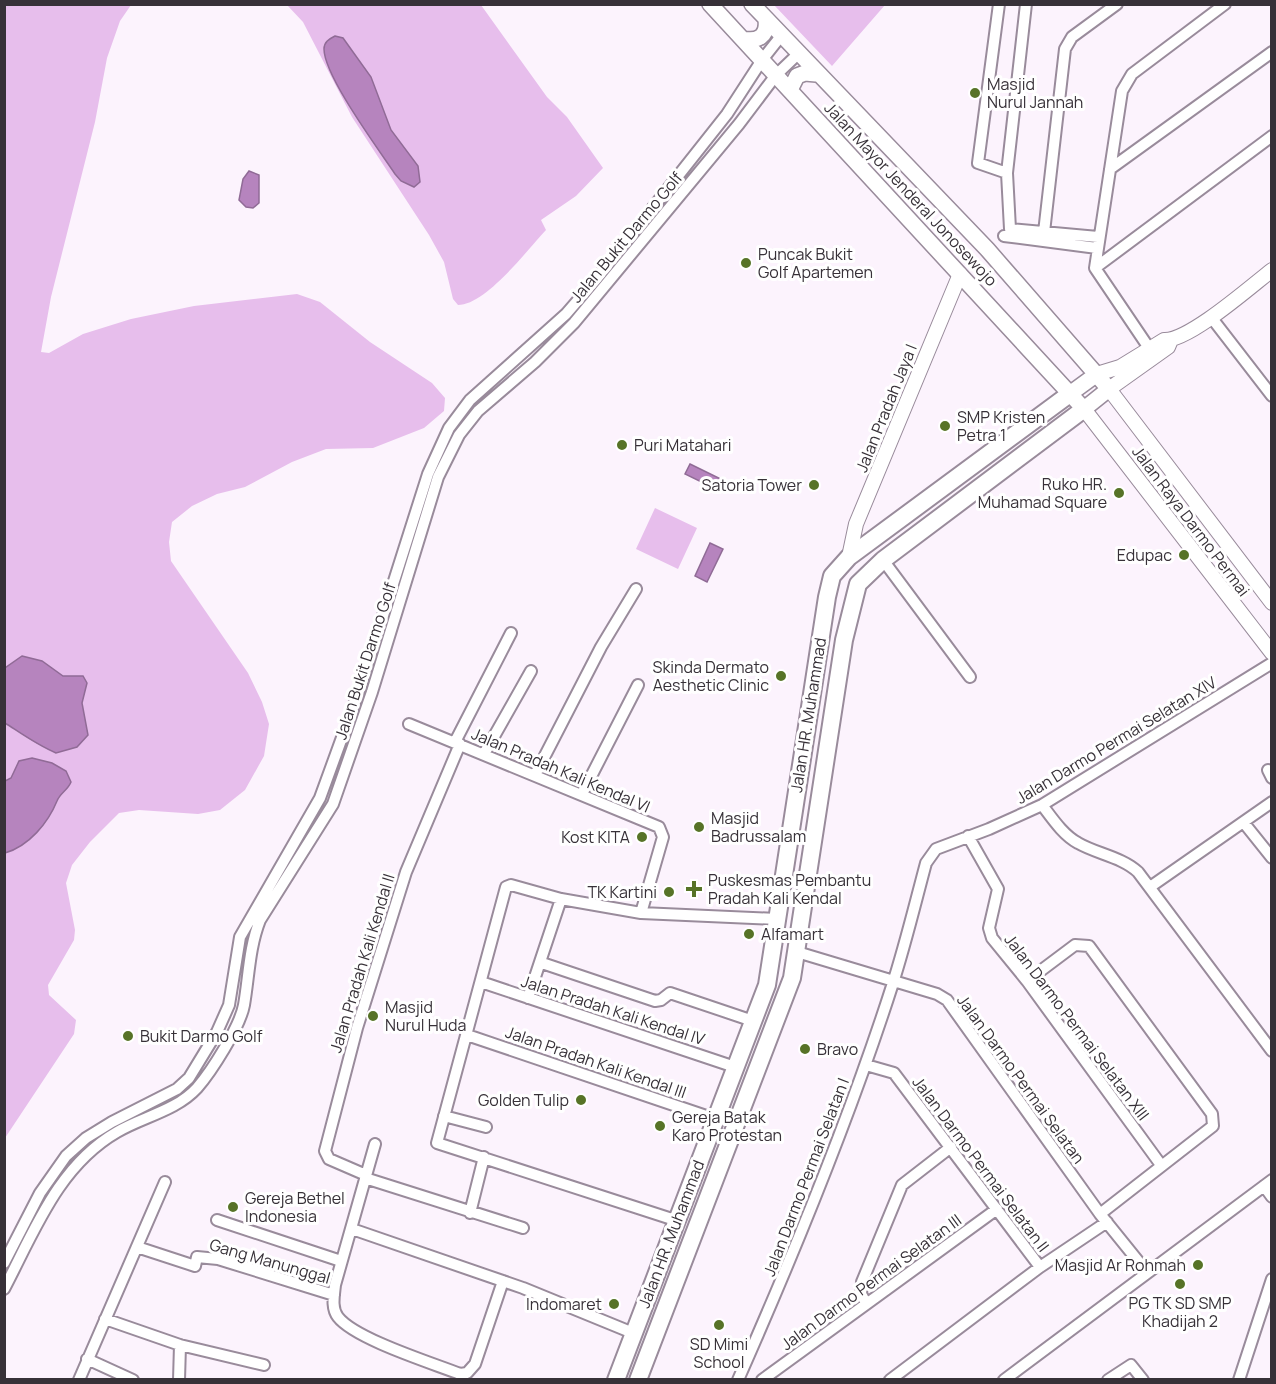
<svg xmlns="http://www.w3.org/2000/svg" width="1276" height="1384" font-family="Manrope,sans-serif">
<style>
.green{fill:#e7beec}
.water{fill:#b684be;stroke:#906b96;stroke-width:1.5}
.lines{fill:none;stroke-linecap:round;stroke-linejoin:round}
.minor-casing{stroke:#998b9b;stroke-width:14}
.tertiary-casing{stroke:#998b9b;stroke-width:16}
.secondary-casing{stroke:#998b9b;stroke-width:18}
.primary-casing{stroke:#998b9b;stroke-width:20}
.minor{stroke:#fff;stroke-width:10}
.tertiary{stroke:#fff;stroke-width:14}
.secondary{stroke:#fff;stroke-width:15}
.primary{stroke:#fff;stroke-width:16}
.poi-dot{fill:#577327;stroke:#fff;stroke-width:2}
.labels{text-anchor:middle;stroke-width:6;stroke-linejoin:round;paint-order:stroke}
.poi-label{font-size:16px;fill:#373138;stroke:#fff;text-anchor:start}
.street-label{font-size:16px;fill:#373138;stroke:#fff}
</style>
<rect width="100%" height="100%" fill="#fcf3fd"/>
<!-- green -->
<path class="green" d="M5,5h126l-11,16 -13,37 -12,64 -44,175 -10,55 8,1 34,-19 48,-15 63,-13 103,-12 23,8 50,40 62,41 13,15 -1,13 -20,17 -51,20 -47,1 -34,13 -47,25 -28,7 -25,12 -20,16 -3,20 2,19 77,112 14,29 7,22 -5,32 -19,34 -25,20 -22,4 -59,-4 -20,3 -29,29 -18,23 -6,18 9,47 -1,10 -26,45 1,10 27,25 -2,14 -69,104z
M287,5h194l66,92 20,20 36,51 -27,28 -35,24 5,10c-19,20 -60,75 -88,75l-5,-6 -9,-37 -15,-27 -77,-118 -49,-95z
M774,5h111l-53,61z
M655,508l42,20 -19,41 -42,-20z"/>
<!-- water -->
<path class="water" d="M335,36l8,2 28,39 20,53 27,36 2,16 -6,5 -13,-6 -6,-7c-16,-24 -71,-98 -71,-125 0,-7 5,-10 11,-13z
M249,171l10,4v28l-6,5 -7,-1 -7,-7 4,-21z
M690,464l39,19 -5,10 -39,-19z
M710,543l13,6 -16,33 -12,-6z
M22,656l20,5 21,15h20l4,7 -5,20 6,32 -11,12 -21,6c-19,-8 -34,-19 -51,-30v-55z
M32,758l20,5 14,8 5,11c-3,8 -11,11 -14,19 -9,22 -28,45 -52,52v-72l6,-3 8,-17z"/>
<g class="lines">
<defs>
<path id="minor" d="M999,4l-21,159 29,10
M1110,169l162,-117
M1010,229l-3,-56 19,-169
M1010,229l88,8
M1004,236l93,12
M1043,241l22,-192 7,-12 45,-33
M1095,268l177,-132
M1211,317l61,79
M1149,348l-54,-80 27,-177 10,-17 93,-70
M883,560l87,117
M409,724l250,103 4,10 -22,76
M455,742l56,-109
M484,754l47,-83
M1268,770l4,8
M535,775l66,-128 35,-58
M582,794l56,-109
M1042,805c10,13 21,30 36,38 19,11 44,14 60,29l134,179
M1244,823l28,35
M968,836l30,53 -9,39 3,10 35,43 134,184
M1150,887l122,-85
M797,952l140,42 10,6 153,214 46,57
M542,963l113,38 6,-1 9,-7 83,28
M1027,981l48,-36 14,1 123,168 1,12 -113,88
M481,982l254,85
M528,998l33,-99
M467,1035l248,84
M866,1065l28,8 146,194
M444,1116l42,11
M375,1144l-40,141c-1,10 -4,23 3,32 17,22 94,46 122,57l7,-1 8,-9 28,-83
M366,1175l-37,-16 -4,-8 32,-123 49,-156 54,-128
M365,1178l158,50
M1264,1186l8,11
M470,1213l14,-56
M217,1220l124,41
M675,1220l-238,-77 69,-256 5,-2 50,14 80,14 136,6
M352,1229l171,59 110,45
M137,1247l58,19 2,-9 21,2 116,36
M4,1263l36,-70 26,-37 20,-18 26,-16 65,-33 12,-11 28,-46 12,-27 11,-68 80,-139 40,-110 68,-214 21,-46 21,-28 96,-86 32,-37 129,-163 35,-54 19,-24
M4,1289c30,-57 54,-123 113,-157 25,-15 59,-21 80,-44 14,-16 43,-61 47,-83 5,-29 5,-57 16,-85l73,-116 39,-112 66,-215 21,-42 19,-24 57,-49 39,-39 165,-199 37,-49 21,-20
M866,1303l-5,-9 1,-12 40,-97 49,-38
M105,1319l75,26 84,20
M87,1359l46,21
M79,1380l86,-198
M179,1380l1,-35
M738,1380c57,-129 111,-260 154,-394 13,-40 23,-82 34,-123l10,-14 53,-20 53,-24 230,-142
M762,1380l235,-171
M890,1380l150,-113 67,-45
M1004,1380l268,-200
M1108,1380l23,-15 12,15
M1239,1380l33,-101"/>
<path id="tertiary" d="M1171,340l-3,7 -59,42 163,214
M1097,374l23,-7 44,-27c25,1 86,-53 108,-70
M1084,409l188,244
M849,557l7,-33 104,-250"/>
<path id="secondary" d="M710,4l374,405 25,-20 -122,-140 -235,-245
M743,39c15,3 25,-3 23,-19
M790,90l7,-14 8,-3 11,1
M1071,393l26,-19"/>
<path id="primary" d="M616,1380l151,-395 60,-388 5,-21 17,-19 222,-164
M638,1380l154,-402 52,-338 14,-56 25,-24 201,-151"/>
</defs>
<!-- minor casing -->
<use href="#minor" class="minor-casing"/>
<!-- tertiary casing -->
<use href="#tertiary" class="tertiary-casing"/>
<!-- secondary casing -->
<use href="#secondary" class="secondary-casing"/>
<!-- primary casing -->
<use href="#primary" class="primary-casing"/>
<!-- minor -->
<use href="#minor" class="minor"/>
<!-- tertiary -->
<use href="#tertiary" class="tertiary"/>
<!-- secondary -->
<use href="#secondary" class="secondary"/>
<!-- primary -->
<use href="#primary" class="primary"/>
</g>
<!-- markers -->
<g class="poi-dot">
<circle cx="975" cy="93" r="6"/>
<circle cx="746" cy="263" r="6"/>
<circle cx="945" cy="426" r="6"/>
<circle cx="622" cy="445" r="6"/>
<circle cx="814" cy="485" r="6"/>
<circle cx="1119" cy="493" r="6"/>
<circle cx="1184" cy="555" r="6"/>
<circle cx="781" cy="676" r="6"/>
<circle cx="699" cy="827" r="6"/>
<circle cx="642" cy="837" r="6"/>
<path d="M691 880h6v6h6v6h-6v6h-6v-6h-6v-6h6z"/>
<circle cx="669" cy="892" r="6"/>
<circle cx="749" cy="934" r="6"/>
<circle cx="373" cy="1016" r="6"/>
<circle cx="128" cy="1036" r="6"/>
<circle cx="805" cy="1049" r="6"/>
<circle cx="581" cy="1100" r="6"/>
<circle cx="660" cy="1126" r="6"/>
<circle cx="233" cy="1207" r="6"/>
<circle cx="1198" cy="1265" r="6"/>
<circle cx="1180" cy="1284" r="6"/>
<circle cx="614" cy="1304" r="6"/>
<circle cx="719" cy="1325" r="6"/>
</g>
<g class="labels">
<!-- poi labels -->
<g class="poi-label">
<text x="987" y="90">Masjid<tspan x="987" dy="18">Nurul Jannah</tspan></text>
<text x="758" y="260">Puncak Bukit<tspan x="758" dy="18">Golf Apartemen</tspan></text>
<text x="957" y="423">SMP Kristen<tspan x="957" dy="18">Petra 1</tspan></text>
<text x="634" y="451">Puri Matahari</text>
<text x="1107" y="490" text-anchor="end">Ruko HR.<tspan x="1107" dy="18">Muhamad Square</tspan></text>
<text x="802" y="491" text-anchor="end">Satoria Tower</text>
<text x="1172" y="561" text-anchor="end">Edupac</text>
<text x="769" y="673" text-anchor="end">Skinda Dermato<tspan x="769" dy="18">Aesthetic Clinic</tspan></text>
<text x="711" y="824">Masjid<tspan x="711" dy="18">Badrussalam</tspan></text>
<text x="630" y="843" text-anchor="end">Kost KITA</text>
<text x="708" y="886">Puskesmas Pembantu<tspan x="708" dy="18">Pradah Kali Kendal</tspan></text>
<text x="657" y="898" text-anchor="end">TK Kartini</text>
<text x="761" y="940">Alfamart</text>
<text x="385" y="1013">Masjid<tspan x="385" dy="18">Nurul Huda</tspan></text>
<text x="140" y="1042">Bukit Darmo Golf</text>
<text x="817" y="1055">Bravo</text>
<text x="569" y="1106" text-anchor="end">Golden Tulip</text>
<text x="672" y="1123">Gereja Batak<tspan x="672" dy="18">Karo Protestan</tspan></text>
<text x="245" y="1204">Gereja Bethel<tspan x="245" dy="18">Indonesia</tspan></text>
<text x="1186" y="1271" text-anchor="end">Masjid Ar Rohmah</text>
<text x="1180" y="1309" text-anchor="middle">PG TK SD SMP<tspan x="1180" dy="18">Khadijah 2</tspan></text>
<text x="602" y="1310" text-anchor="end">Indomaret</text>
<text x="719" y="1350" text-anchor="middle">SD Mimi<tspan x="719" dy="18">School</tspan></text>
</g>
<!-- street labels -->
<g class="street-label">
<text transform="translate(911 194) rotate(47)" y="6">Jalan Mayor Jenderal Jonosewojo</text>
<text transform="translate(626 237) rotate(-50)" y="6">Jalan Bukit Darmo Golf</text>
<text transform="translate(886 408) rotate(-68)" y="6">Jalan Pradah Jaya I</text>
<text transform="translate(1191 521) rotate(53)" y="6">Jalan Raya Darmo Permai</text>
<text transform="translate(365 661) rotate(-72)" y="6">Jalan Bukit Darmo Golf</text>
<text transform="translate(808 715) rotate(-81)" y="6">Jalan HR. Muhammad</text>
<text transform="translate(1116 740) rotate(-31)" y="6">Jalan Darmo Permai Selatan XIV</text>
<text transform="translate(561 770) rotate(23)" y="6">Jalan Pradah Kali Kendal VI</text>
<text transform="translate(362 963) rotate(-73)" y="6">Jalan Pradah Kali Kendal II</text>
<text transform="translate(613 1010) rotate(18)" y="6">Jalan Pradah Kali Kendal IV</text>
<text transform="translate(1077 1027) rotate(53)" y="6">Jalan Darmo Permai Selatan XIII</text>
<text transform="translate(596 1062) rotate(19)" y="6">Jalan Pradah Kali Kendal III</text>
<text transform="translate(1021 1079) rotate(54)" y="6">Jalan Darmo Permai Selatan</text>
<text transform="translate(981 1164) rotate(53)" y="6">Jalan Darmo Permai Selatan II</text>
<text transform="translate(806 1177) rotate(-69)" y="6">Jalan Darmo Permai Selatan I</text>
<text transform="translate(671 1234) rotate(-69)" y="6">Jalan HR. Muhammad</text>
<text transform="translate(270 1261) rotate(16)" y="6">Gang Manunggal</text>
<text transform="translate(871 1282) rotate(-36)" y="6">Jalan Darmo Permai Selatan III</text>
</g>
</g>
<!-- border -->
<rect width="1276" height="1384" fill="none" stroke="#373138" stroke-width="12"/>
</svg>
